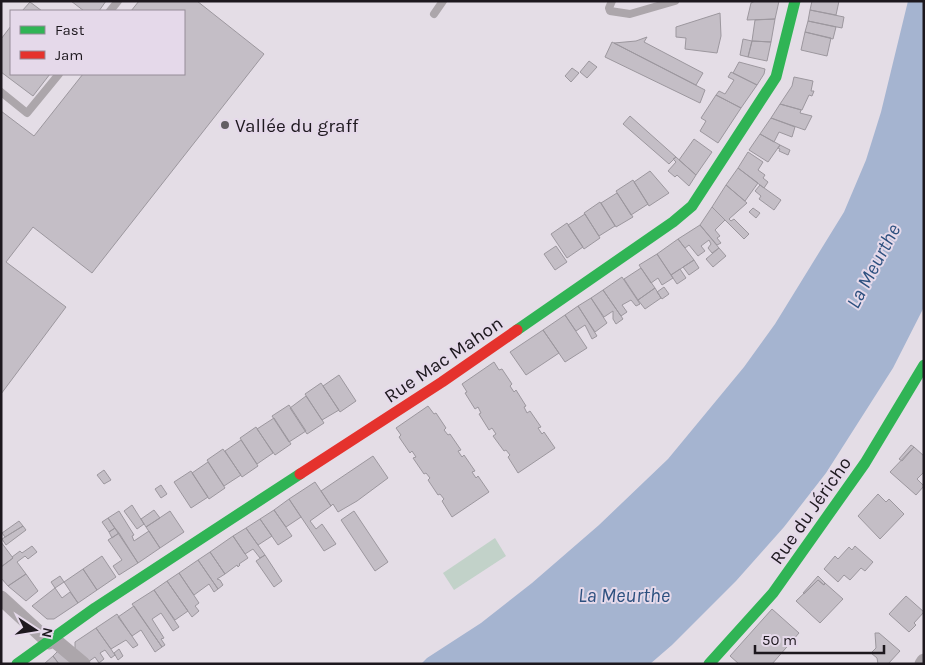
<svg xmlns="http://www.w3.org/2000/svg" width="925" height="665" font-family="Karla,sans-serif">
<style>
.green{fill:#c2d2c9}
.water{fill:#a5b4d0}
.building{fill:#c4bec6;stroke:#9c979e}
.lines{fill:none;stroke-linecap:round;stroke-linejoin:round}
.lane{stroke:#aca6ab;stroke-width:8}
.street{stroke:#aca6ab;stroke-width:15}
.fast{stroke:#30b455;stroke-width:11}
.jam{stroke:#e5322d;stroke-width:11}
.poi-dot{fill:#635d64;stroke:#e5d9ea;stroke-width:2}
.labels{text-anchor:middle;stroke-width:4;stroke-linejoin:round;paint-order:stroke}
.poi-label{font-size:19px;fill:#1d181e;stroke:#e5d9ea;text-anchor:start}
.street-label{font-size:19px;fill:#1d181e;stroke:#e5d9ea}
.water-label{font-size:20px;font-style:italic;fill:#2d507f;stroke:#e5d9ea}
</style>
<rect width="100%" height="100%" fill="#e4dde6"/>
<!-- green -->
<path class="green" d="M495,538l11,18 -52,34 -11,-17z"/>
<!-- water -->
<path class="water" d="M908,1h16v306l-31,61 -67,105 -42,54 -48,54 -64,64 -22,19h-229l6,-6 54,-35 51,-40 67,-58 69,-66 76,-92 31,-43 69,-112 22,-52 15,-48z"/>
<!-- building -->
<path class="building" d="M71,1h35l-7,10h-15z
M139,1h58l67,53 -172,219 -59,-46 -27,35 60,45 -65,87v-283l33,25 49,-62h101v-63h-53z
M755,1h24l-4,18 -28,1 4,-17z
M812,1h27l-3,14 -26,-5z
M30,2l12,9h-20z
M810,10l34,7 -2,11 -34,-7z
M720,13l1,23 -4,17 -32,-4 1,-11 -10,-1v-10z
M775,19l-4,23 -19,-1 3,-21z
M808,21l28,6 -3,12 -28,-7z
M11,26v48h39l-17,22 -32,-24v-33z
M805,32l26,6 -4,18 -26,-6z
M647,37l-3,5 59,31 -7,12 -82,-42 22,-2z
M743,39l9,2 -4,16 -8,-2z
M752,41l19,1 -4,19 -19,-4z
M612,42l93,48 -5,13 -95,-46z
M589,61l8,6 -10,11 -7,-6z
M739,62l26,7 -1,5 -7,11 -24,-12z
M572,68l7,5 -8,9 -6,-6z
M731,72l26,13 -16,23 -25,-13 3,-4 6,3 9,-14 -6,-3z
M794,77l19,4 -2,10h3l-2,5 -3,-1 -7,15 -22,-6 12,-18z
M716,95l25,13 -23,35 -18,-12 6,-10 -5,-3z
M780,104l21,6 -1,3 12,3 -7,14 -34,-12z
M630,116l46,41 -7,7 -46,-40z
M771,118l24,9 -3,10 -13,-5 -5,10 -14,-8z
M760,134l20,11 -12,17 -19,-12z
M694,139l18,13 -16,23 -17,-15z
M780,145l10,5 -2,5 -9,-4 1,-2 -2,-1z
M748,152l15,10 -5,8 7,5 -2,3 5,4 -4,6 -26,-20z
M676,157l20,18 -7,11 -12,-11 -2,2 -7,-6 8,-9 -3,-3z
M738,168l20,15 -13,18 -19,-16z
M650,171l19,22 -20,13 -15,-24z
M633,180l15,24 -17,11 -15,-24z
M726,185l21,18 -18,16 2,2 3,-2 15,15 -5,5 -32,-32z
M760,185l21,15 -7,10 -15,-11 2,-3 -6,-5z
M617,193l16,24 -17,10 -15,-24z
M600,202l15,24 -16,10 -15,-23z
M712,207l13,13 -10,10 5,6 -3,2 4,5 -4,2 -17,-20z
M753,208l7,5 -4,5 -7,-6z
M585,214l15,24 -16,11 -16,-24z
M567,223l16,24 -16,11 -16,-24z
M700,225l19,23 -7,5 -4,-5 3,-4 -2,-4 -8,6 4,5 -7,5 -9,-11 -4,3 -7,-9z
M678,239l16,21 -23,15 -14,-21z
M556,246l11,16 -12,8 -11,-16z
M719,248l7,8 -13,11 -7,-8z
M657,254l16,24 -11,7 -4,-7 -7,5 -12,-18z
M694,260l5,8 -10,7 -6,-8z
M641,268l14,20 -17,12 -14,-21z
M680,269l6,9 -9,6 -6,-9z
M622,277l18,27 -4,2 -5,-6 -9,5 5,7 -6,4 -18,-26z
M664,287l5,7 -7,5 -5,-7z
M655,288l6,10 -16,11 -7,-9z
M603,290l20,29 -7,5 -3,-5v-8l-9,6 -13,-19z
M591,298l16,25 -12,9 -17,-26z
M578,306l19,30 -5,3 -7,-14 -9,6 -11,-16z
M565,315l22,33 -22,14 -22,-32z
M543,330l16,23 -33,22 -16,-23z
M494,362l5,8 3,-1 10,15 -2,2 4,6 2,-2 10,16 -2,1 3,6 3,-2 11,16 -3,1 4,6 2,-2 11,16 -37,25 -10,-16 2,-2 -4,-5 -2,1 -11,-15 3,-2 -4,-6 -3,2 -10,-16 2,-1 -3,-6 -3,2 -10,-16 2,-1 -5,-8z
M339,375l17,26 -16,11 -17,-26z
M321,383l18,27 -17,10 -17,-26z
M306,396l18,27 -17,11 -17,-26z
M289,405l17,26 -17,11 -17,-26z
M428,406l6,8 2,-1 10,15 -2,2 4,5 2,-1 11,16 -3,1 4,6 2,-2 11,16 -3,1 4,6 2,-2 11,16 -37,25 -10,-16 2,-2 -4,-5 -2,1 -10,-15 2,-2 -4,-5 -2,1 -11,-16 3,-1 -4,-6 -2,2 -11,-16 2,-2 -5,-7z
M274,418l17,26 -16,11 -18,-26z
M256,427l17,26 -16,11 -17,-26z
M241,440l17,26 -16,11 -17,-26z
M911,445l3,2 -12,14 -3,-2z
M914,447l10,9v16l-7,7 7,7 -8,9 -26,-23z
M223,449l18,26 -17,11 -17,-26z
M373,456l15,22 -31,23 -19,11 -5,-8 -2,2 -10,-15z
M208,462l17,26 -16,11 -17,-26z
M104,470l7,10 -7,4 -7,-9z
M191,471l17,26 -17,11 -17,-26z
M315,482l16,24 -21,15 6,8 6,-5 14,20 -12,7 -35,-52z
M161,485l6,9 -6,4 -6,-9z
M878,494l8,8 3,-3 15,15 -24,25 -22,-23z
M289,499l12,18 -15,10 -12,-17z
M132,505l12,19 -7,5 -13,-18z
M154,510l6,8 -14,9 -5,-8z
M274,510l18,26 -14,9 -18,-26z
M119,511l15,24 -2,1 2,5 15,-10 11,17 -22,15 -30,-45z
M170,511l14,21 -24,16 -14,-21z
M354,511l34,51 -13,9 -34,-51z
M108,518l7,10 -6,4 -7,-10z
M260,519l12,17 -14,9 -12,-17z
M19,521l4,5 -18,11 -3,-4z
M23,526l3,4 -20,15 -4,-6z
M115,528l4,5 -7,5 -3,-6z
M246,528l19,27 -5,3 -7,-9 -8,5 -12,-18z
M119,533l19,30 -19,12 -6,-9 9,-6 -14,-20z
M233,536l15,22 -9,6 1,1 -2,2 -1,-2 -12,9 -15,-22z
M1,542l12,16 -12,9z
M32,546l5,6 -9,7 -3,-3 -8,6 9,12 -18,12 -7,-8v-11l12,-9 -1,-1 8,-6 2,2z
M855,546l18,16 -8,9 -4,-3 -11,12 -6,-5 -6,7 -14,-13 11,-13 3,3 11,-12 3,3z
M210,552l15,22 -8,5 3,1 3,5 -5,4 -20,-29z
M265,555l17,26 -8,6 -18,-26z
M102,556l14,21 -19,13 -14,-21z
M198,560l20,29 -4,3 -5,-8 -15,11 -15,-22z
M83,569l14,21 -19,13 -14,-21z
M179,573l20,30 -4,3 4,5 -7,6 -25,-36z
M26,574l12,17 -12,10 -18,-15z
M60,576l4,6 -9,6 -4,-6z
M818,576l7,7 -1,2 -6,-5 -14,14 -1,-1z
M818,580l6,5 1,-2 18,16 -23,24 -24,-22z
M167,581l21,30 -13,9 -21,-30z
M55,588l7,10 8,-6 8,11 -24,16h-7l-15,-13z
M154,590l25,37 -6,4 -12,-18 -9,6 12,19 -3,1 4,6 -3,2 -30,-43z
M906,596l18,16 -10,11 2,2 -7,7 -20,-18z
M134,606l28,41 -7,5 -14,-22 -9,6 -14,-19z
M772,609l27,24 -27,31h-33l-9,-8z
M117,614l21,31 -5,3 -7,-8 -15,9 -15,-21z
M96,628l19,27 -4,3 -6,-8 -5,3 4,6 -5,4 -4,-6 -7,5 -13,-12v-8z
M875,633h4l21,18 -12,13h-10l-1,-6 -6,-5 5,-5z
M119,649l4,7 -5,4 -4,-7z
M59,650l17,14h-17l-6,-8z
M53,656l6,8h-15z"/>
<g class="lines">
<!-- lane -->
<path class="lane" d="M612,1l-3,7 1,3 20,3 45,-13
M110,11l8,-10
M434,14l9,-13
M1,92l26,21 32,-39"/>
<!-- street -->
<path class="street" d="M1,598l48,44
M53,639l30,25
M922,664l2,-3"/>
<!-- fast -->
<path class="fast" d="M517,330l156,-108 19,-16 84,-129 19,-76
M17,664l78,-56 205,-134
M709,664l64,-71 92,-130 59,-98"/>
<!-- jam -->
<path class="jam" d="M300,474l142,-92 75,-52"/>
</g>
<!-- markers -->
<circle class="poi-dot" cx="225" cy="125" r="5"/>
<g class="labels">
<!-- poi labels -->
<g class="poi-label">
<text x="235" y="132">Vallée du graff</text>
</g>
<!-- street labels -->
<g class="street-label">
<text transform="translate(443 359) rotate(-34)" y="7">Rue Mac Mahon</text>
<text transform="translate(810 510) rotate(-55)" y="7">Rue du Jéricho</text>
</g>
<!-- water labels -->
<g class="water-label">
<text transform="translate(873 266) rotate(-62)" y="7">La Meurthe</text>
<text x="624" y="602">La Meurthe</text>
</g>
</g>
<!-- border -->
<rect width="925" height="665" fill="none" stroke="#1d181e" stroke-width="5"/>
<!-- legend -->
<rect x="10" y="10" width="175" height="65" fill="#e5d9ea" stroke="#958c98"/>
<rect x="20" y="26" width="25" height="8" fill="#30b455" stroke="#958c98"/>
<text x="55" y="35" font-size="15" fill="#1d181e">Fast</text>
<rect x="20" y="51" width="25" height="8" fill="#e5322d" stroke="#958c98"/>
<text x="55" y="60" font-size="15" fill="#1d181e">Jam</text>
<!-- north arrow -->
<g transform="translate(35 630) rotate(102)" stroke="#e5d9ea" stroke-width="4" paint-order="stroke">
<path d="M0-4L9 19L0 12L-9 19Z" fill="#1d181e"/>
<text y="-8" font-size="14" font-weight="bold" text-anchor="middle" fill="#1d181e">N</text>
</g>
<!-- scale -->
<path d="M755 645v8h129v-8" fill="none" stroke="#1d181e" stroke-width="2.5"/>
<text x="762" y="645" font-size="15" fill="#1d181e" stroke="#e5d9ea" stroke-width="4" paint-order="stroke">50 m</text>
</svg>
